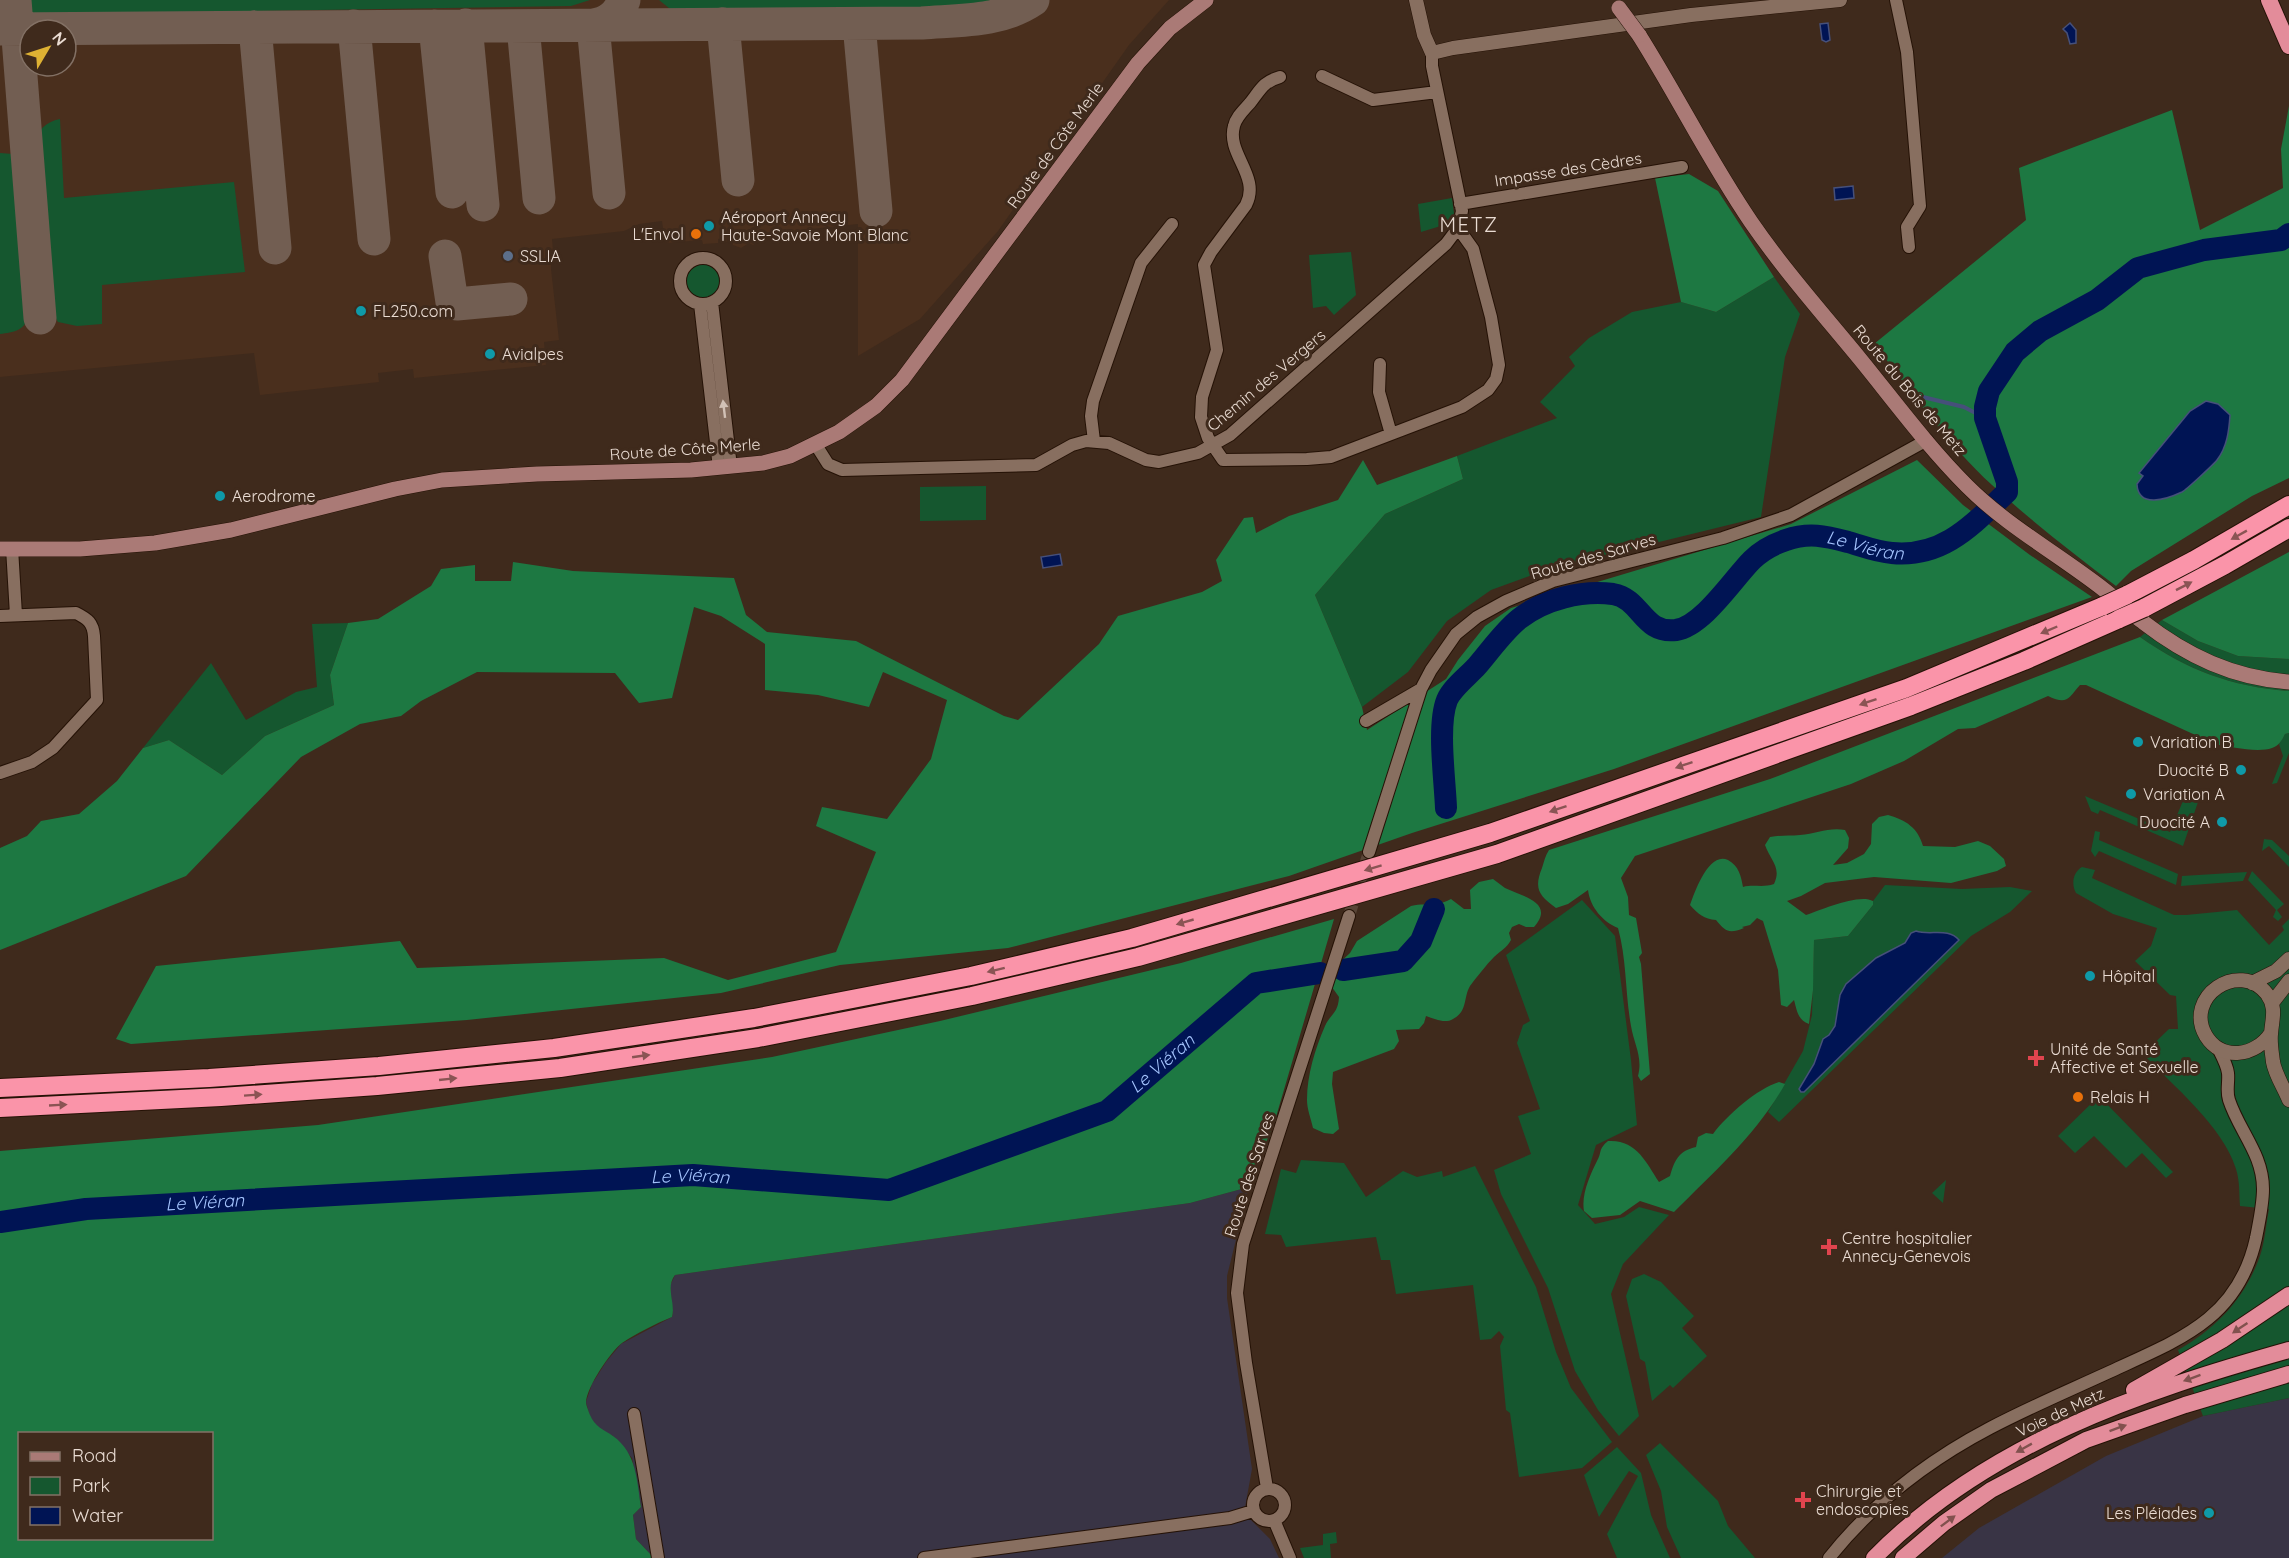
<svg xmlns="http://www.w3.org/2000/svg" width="2289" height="1558" font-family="Quicksand,sans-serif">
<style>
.industrial{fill:#393445}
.built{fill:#4a2f1d;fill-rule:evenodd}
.green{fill:#15572f}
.forest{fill:#1d7842;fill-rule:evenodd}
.water{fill:#001454;stroke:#46507a;stroke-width:1.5}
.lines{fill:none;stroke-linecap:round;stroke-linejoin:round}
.stream{stroke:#46507a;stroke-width:4}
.river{stroke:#001454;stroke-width:22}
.taxiway{stroke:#725e52;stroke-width:33}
.minor-tunnel{stroke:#594537;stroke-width:12;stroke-dasharray:12 6;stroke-linecap:butt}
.minor-casing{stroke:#251206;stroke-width:14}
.tertiary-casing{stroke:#251206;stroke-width:15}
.secondary-casing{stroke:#251206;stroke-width:16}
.trunk-casing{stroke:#251206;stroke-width:18}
.motorway-casing{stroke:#251206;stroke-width:20}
.minor{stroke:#886f60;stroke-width:12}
.tertiary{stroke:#886f60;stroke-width:14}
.secondary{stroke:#aa7a76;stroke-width:15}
.trunk{stroke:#e38c9a;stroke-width:16}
.motorway{stroke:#fa94a9;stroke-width:18}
.secondary-bridge-casing{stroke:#251206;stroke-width:16;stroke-linecap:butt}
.motorway-bridge-casing{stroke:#251206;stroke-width:20;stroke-linecap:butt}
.secondary-bridge{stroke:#aa7a76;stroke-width:15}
.motorway-bridge{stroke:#fa94a9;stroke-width:18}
.oneway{fill:#d2c1b6}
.oneway2{fill:#8a5454}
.oneway3{fill:#81514e}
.culture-dot{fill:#0f9aa8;stroke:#3f2a1c;stroke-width:2}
.food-dot{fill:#e8710a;stroke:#3f2a1c;stroke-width:2}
.service-dot{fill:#5c6f8a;stroke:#3f2a1c;stroke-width:2}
.health-dot{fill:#e0444e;stroke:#3f2a1c;stroke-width:2}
.labels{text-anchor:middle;stroke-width:6;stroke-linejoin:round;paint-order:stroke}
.street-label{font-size:16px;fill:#eadcd3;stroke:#3f2a1c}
.poi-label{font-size:16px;fill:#eadcd3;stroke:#3f2a1c;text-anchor:start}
.water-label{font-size:18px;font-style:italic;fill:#a3c3fd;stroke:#3f2a1c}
.quarter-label{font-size:20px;letter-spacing:1.5px;fill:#eadcd3;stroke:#3f2a1c}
</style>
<rect width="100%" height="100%" fill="#3f2a1c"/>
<!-- industrial -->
<path class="industrial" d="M1249,1187l-22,89v22l25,171 -8,44 26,26 9,19h-625l-18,-19 -3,-24 8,-8 -9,-49 -19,-22 -15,-8 -8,-11 -4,-15 6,-18 14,-22 15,-18 51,-27 1,-5 -3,-26 5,-11 515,-72z
M2289,1398v160h-347l37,-30 127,-72 97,-40z"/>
<!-- built -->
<path class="built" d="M0,0h1169l-40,45 -131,186 -78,88 -62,37v-132l-94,10 -6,-2 -2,11 -3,2 -4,-2 -8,5 -8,-3 -1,-4 -6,1 -1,-4 -7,1v4l-15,1 -1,-4 -37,3 -3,-22 -23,3 -15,7 -72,8 2,23 -3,1v6l8,71 -15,2 2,23 -132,13 -1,-9 -35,4 1,9 -119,13 -6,-42 -254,24zM30,30h36v36h-36z"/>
<!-- green -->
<path class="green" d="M0,0h590l-19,6 -571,9z
M659,0h342l-16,4 -82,6 -212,8 -17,-6z
M60,119l4,79 170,-16 11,90 -143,13v39l-25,2 -19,-4 -10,-17 -15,-163c6,-12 12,-20 27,-23z
M0,153l13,1 16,162c-5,15 -15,16 -29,18z
M1452,198l2,16 -10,11 -23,7 -3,-28z
M1351,252l5,43 -22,20 -8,-9 -13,2 -4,-53z
M685 282a18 18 0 1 1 36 0a18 18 0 1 1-36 0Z
M1774,277l26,37 -15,43 -24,160 -212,52 -58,21 -44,31 -39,51 -46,35 -47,-112 70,-81 78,-35 -6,-23 100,-38 -17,-16 35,-36 -6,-9 20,-19 43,-26 49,-10 35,10z
M986,486v34l-66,1v-34z
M2162,620l36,21 40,15 51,3v32c-57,-4 -102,-21 -149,-54z
M348,623l-18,52 4,30 -69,31 -43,39 -53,-35 -26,8 68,-85 35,57 50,-28 21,-5 -5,-63z
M2289,733v20l-12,30 -5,1 11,-28 -4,-12 6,-10z
M2085,796l85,36 15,-36 13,6 -15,44 -83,-36 -2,4 -7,-3z
M2095,831l5,1 -1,8 79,34 -2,11 -77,-34 -4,6 -4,-6z
M2264,839l8,1 17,16v11l-20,-21 -7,5z
M2082,867l13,3 -3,8 82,37h12l51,-5 32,35 15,-15 -2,-4 7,-7v479l-86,18 -25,-66c39,-22 67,-52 82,-94 5,-15 6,-32 9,-47l-29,-3c-1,-13 0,-24 -4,-37 -13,-43 -63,-83 -93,-115l26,-25h9l-2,-33 -6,-1 -35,-34 16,-15 6,-18 -44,-14 -37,-21c-5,-9 -3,-21 6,-26z
M2252,871l32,33 -7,6 5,7 -4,4 -5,-4 3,-7 -28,-30z
M2247,872l-4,9 -62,5 1,-10z
M1885,885l77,4 48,-2 22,4 -22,21 -39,24 -192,186 -11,-10 35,-61 9,-36 2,-75 34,-4 25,-31v-4z
M1582,900l33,36 16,124 6,65 -41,20 -18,60 17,19 29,-7 15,-10 30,8 -46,49 -12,30 28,122 -20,20 -21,-26 -23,-39 -27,-83 -47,-94 -7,-24 37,-16 -13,-38 22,-7 -23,-66 6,-18 7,-4 -24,-66z
M2099,1096l74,76 -7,6 -24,-25 -16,15 -32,-32 -19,17 -17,-17z
M1301,1160l43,3 22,34 37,-26 14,6 25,-6 1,6 32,-11 61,121 20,65 15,36 41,54 -30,26 -63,9 -9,-64 -4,-3 -6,-64 4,-9 -5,-6 -8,8 -11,1 -7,-55 -77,9 -6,-34h-9l-5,-23 -90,10 -5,-12 -16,-1 16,-65 15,4z
M1946,1180l-3,23 -11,-10z
M1644,1274l17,8 33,34 -12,12 25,28 -34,32 -3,-3 -18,16 -7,-39 -5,-3 -14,-63 6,-17z
M1660,1443l58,58 10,25 27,32h-74l-14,-31 -6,-36 -15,-36z
M1617,1447l24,26 10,42 19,43h-53l-10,-24 31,-58 -9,-5 -30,46 -15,-42z
M1336,1532l1,11 -7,1 1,14h-27l-4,-10 23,-3v-11z"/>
<!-- forest -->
<path class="forest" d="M2289,106v372l-37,18 -121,75 -15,15c-42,-32 -85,-65 -124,-101 -45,-41 -81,-94 -118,-141l152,-124 -7,-52 153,-58 28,120 83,-42 -2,-39z
M1689,174l29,17 56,86 -58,35 -35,-10 -26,-124z
M1457,456l6,23 -78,35 -70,81 47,112 5,23 79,-51 12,-19 27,-34 26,-18 280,-84 126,-64 46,45 67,50 62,42 -478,172 -202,64 -123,43 -281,72 -168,17 -119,28 -254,27 -336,24 -15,-5 40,-73 244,-25 17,27 247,-10 64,22 108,-28 40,-100 -60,-26 6,-19 65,12 44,-60 16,-59 -64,-28 -14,35 -51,-12 -53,-5v-46l-44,-28 -27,-9 -22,91 -33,5 -24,-30 -138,-1 -56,29 -20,15 -41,8 -59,33 -115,119 -186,74v-102l27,-12 14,-15 38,-7 38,-33 26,-33 26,-8 53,35 43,-39 69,-31 -4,-30 18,-52 30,-4 53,-33 10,-17 34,-4v16h36l2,-19 60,9 161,7 12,37 21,17 89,9 148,75 14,4 81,-76 19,-28 84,-24 20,-11 -6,-21 28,-42 9,-1 3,16 33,-17 49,-16 25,-40 14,25z
M2289,552v107l-51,-3 -40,-15 -36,-21z
M2140,637c47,33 92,50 149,54v42l-4,1c-3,6 -6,12 -13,14 -14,5 -42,-1 -57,-4l-129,-59h-6c-12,14 -13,20 -32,11l-73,32 -17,1 -54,32 -53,23 -216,72 -14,22 7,19 1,18 7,3 6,35 -3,4 2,7 9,110 -9,7 -3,-5c5,-19 -4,-32 -7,-50 -6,-33 -4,-65 -13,-98 -15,-6 -28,-21 -30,-38l-20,14 -12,4c-18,-13 -22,-20 -14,-40 2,-6 3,-12 7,-18l221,-71z
M1888,815c18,5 30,13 35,31l32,1 23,-6 12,5 14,13 2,7 -9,5 -46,12 -77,-6 -49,6 -24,13 -14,5 19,14c15,-5 53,-22 67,-14v4l-25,31 -34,4 -1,50 -4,34c-11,-4 -12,-13 -15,-24l-7,7 -6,-2 -3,-35 -15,-49 -6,-3 -7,7 -8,2 2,1c-15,6 -18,4 -28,-8 -12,-1 -18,-6 -26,-15 5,-14 19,-54 38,-45 11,6 13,16 15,27 10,-3 20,1 31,-3 8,-17 -4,-24 -9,-39l5,-8c10,-2 19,-1 30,-2 16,-1 29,-8 45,-5l4,8 -1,10 -15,17 14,-2 17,-9 7,-10 1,-20 7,-7z
M1493,879c4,3 8,6 12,9 16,8 51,14 29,39h-8l-7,-3 -7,3 -3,6 2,7c-5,9 -10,10 -17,17 -7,7 -18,21 -24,29 -7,12 -2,25 -17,33 -8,5 -18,0 -27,-3l-2,7 -5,6 -23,1 3,11 -5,8 -61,23 -1,12 7,45 -6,5 -9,-1 -11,-5c-2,-9 -6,-19 -6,-28 0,-25 8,-51 18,-74 6,-13 13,-12 14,-29l-10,-14 5,-15 16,-15 7,-12 54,-35c18,-4 20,3 40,-7l13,10h7l-1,-19 9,-8z
M1334,919l-58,198 -27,70 -59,16 -515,72c-10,13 1,28 -3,42 -17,7 -35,16 -50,26 -12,9 -35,44 -36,59 0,3 3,10 4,13 5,12 13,14 23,21 24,17 24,46 28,71l-8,8 3,24 18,19h-654v-407l318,-26 454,-68 168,-36 241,-58zM20,1434h192v104h-192z
M1779,1082l6,2c-28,50 -71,88 -111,128l-34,-11 -20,14 -28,3 -8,-7c-3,-16 6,-36 13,-50 5,-8 1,-12 11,-20 28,-2 38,21 51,41l11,-6c5,-17 9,-25 26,-29l2,-10 8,-4 7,1c13,-18 45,-46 66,-52z"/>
<!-- water -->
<path class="water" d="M1828,23l2,17 -4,2 -4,-2 -2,-16z
M2070,23l6,7v13l-6,1 -3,-11 -4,-4z
M1853,186l1,12 -19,2 -1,-12z
M2206,401l12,3 12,11c-1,16 -3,32 -13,45 -3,4 -31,30 -35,32 -15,7 -44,17 -45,-8l6,-8 -4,-3 51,-62z
M1060,554l2,11 -19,3 -2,-11z
M1916,931c14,5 32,-4 43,9l-155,152h-3l-2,-3 15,-25 9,-25 6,-4 6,-9 5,-31 6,-11 30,-26 29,-15 6,-10z"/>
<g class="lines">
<!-- stream -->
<path class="stream" d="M1923,397l41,10 21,11"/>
<!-- river -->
<g class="river">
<path id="s1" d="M1446,808c-1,-28 -9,-83 1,-108 5,-12 21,-24 30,-34 13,-15 26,-34 42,-47 25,-20 63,-29 94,-25 29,5 29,40 63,36 27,-4 57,-51 76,-70 9,-9 22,-16 34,-20 23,-8 39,-4 62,2 14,4 29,10 44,11 52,5 81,-29 115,-61v-10l-22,-64v-11l4,-16 26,-39 25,-21 57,-31 41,-32 66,-18 77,-10 8,-6"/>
<path d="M1343,970l60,-9 18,-20 13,-32"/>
<path id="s2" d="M0,1222l86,-13 607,-34 196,15 218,-79 149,-128 64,-10"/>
</g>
<!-- taxiway -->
<path class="taxiway" d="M15,0l25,318
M723,24l15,156
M859,24l17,187
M466,25l17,180
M354,26l20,213
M435,26l17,166
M523,26l16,172
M255,27l20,221
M0,29l922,-6c37,-3 79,-1 111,-23
M609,193l-16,-168c15,-2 25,-10 31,-25
M445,256l7,46 5,2 54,-5"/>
<!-- minor-tunnel -->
<path class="minor-tunnel" d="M1349,916l20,-64"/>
<defs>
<path id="minor" d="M1896,0l11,52 13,154 -13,21 2,20
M1322,76l51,24 64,-8
M1280,77c-17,5 -19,12 -30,26 -6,7 -14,14 -16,23 -8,28 27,50 12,79l-35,47 -7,13 13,85 -15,47 -1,20 7,21 15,22 84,-1 24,-2 131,-50 26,-17 8,-11 3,-14 -8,-48 -18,-68 -15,-21
M1460,204l222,-37
M680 281a23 23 0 1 1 46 0a23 23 0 1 1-46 0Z
M712,302l19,165
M700,304l19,164
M1380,364l-1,28 12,42
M1094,441l-3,-25 2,-15 48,-138 31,-39
M816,445l12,19 14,6 194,-5 36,-20 14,-4 23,2 37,17 13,2 39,-9 32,-18 216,-191 12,-16 4,-17 -30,-145v-13
M12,548l4,67
M0,616l76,-3c12,6 17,10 18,23l3,64 -44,48 -21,14 -32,11
M1366,721l55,-32
M1369,852l52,-163 10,-19 25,-36 21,-17 29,-16 47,-20 170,-43 68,-23 136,-75
M634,1414l24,144
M1267,1488l-21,-125 -9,-70 6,-49 106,-328
M1253 1505a16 16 0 1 1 32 0a16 16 0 1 1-32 0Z
M1274,1520l16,38
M924,1558l306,-40 23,-7
M1829,1558c43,-54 100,-98 161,-130 42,-22 85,-40 128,-60 66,-30 121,-52 138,-130 3,-16 7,-33 7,-49 0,-35 -24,-58 -34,-89 -3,-9 0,-17 -1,-27 -1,-8 -6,-17 -10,-25"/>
<path id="tertiary" d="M1416,0l8,35 8,18 21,-5 238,-33 149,-15
M2252,983l24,-12 13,-12
M2272,1003l17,-22
M2271,1033c-15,23 -49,29 -65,3 -23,-39 33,-77 61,-42 10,14 5,25 4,40 -1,9 1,19 2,28 2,12 11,26 16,38"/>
<path id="secondary" d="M1639,35c39,62 71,127 112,187 33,48 72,92 109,137 35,43 68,88 107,127 40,40 91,68 136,103 13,10 26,23 40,33 44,34 90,56 146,60
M0,549h80l75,-6 76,-13 164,-41 47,-9 95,-6 154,-4 72,-7 27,-7 49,-24 37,-26 26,-26 236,-317 32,-35 36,-28"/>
<path id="trunk" d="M2269,0l20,46
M2134,1390l88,-50 67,-45
M1874,1558c112,-114 265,-166 415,-208
M1903,1558l41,-35 47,-33 95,-50 99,-35 104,-31"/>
<path id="motorway" d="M2127,595l67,-35 95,-55
M2144,608l81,-43 64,-37
M0,1088l209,-10 170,-12 175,-18 200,-30 217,-42 161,-38 358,-105 417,-145 196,-82
M0,1108l221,-11 156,-11 183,-18 198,-30 214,-42 166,-39 359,-103 414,-148 113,-45 95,-42"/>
</defs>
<!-- minor casing -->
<use href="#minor" class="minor-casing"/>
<!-- tertiary casing -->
<use href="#tertiary" class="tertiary-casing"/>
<!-- secondary casing -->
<use href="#secondary" class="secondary-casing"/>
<!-- trunk casing -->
<use href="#trunk" class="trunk-casing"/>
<!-- motorway casing -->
<use href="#motorway" class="motorway-casing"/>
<!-- minor -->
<use href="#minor" class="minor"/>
<!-- tertiary -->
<use href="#tertiary" class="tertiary"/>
<!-- secondary -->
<use href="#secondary" class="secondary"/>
<!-- trunk -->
<use href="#trunk" class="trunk"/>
<!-- motorway -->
<use href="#motorway" class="motorway"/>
<defs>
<path id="secondary-bridge" d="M1619,8l20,27"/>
<path id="motorway-bridge" d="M2103,606l24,-11
M2119,619l25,-11"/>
</defs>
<!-- secondary-bridge casing -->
<use href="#secondary-bridge" class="secondary-bridge-casing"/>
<!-- motorway-bridge casing -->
<use href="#motorway-bridge" class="motorway-bridge-casing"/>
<!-- secondary-bridge -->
<use href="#secondary-bridge" class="secondary-bridge"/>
<!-- motorway-bridge -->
<use href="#motorway-bridge" class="motorway-bridge"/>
</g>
<!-- one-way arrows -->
<defs><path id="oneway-solid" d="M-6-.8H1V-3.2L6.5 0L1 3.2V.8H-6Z" transform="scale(1.5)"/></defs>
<use class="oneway" href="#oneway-solid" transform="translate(724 409) rotate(-97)"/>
<g class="oneway2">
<use href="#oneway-solid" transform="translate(2239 535) rotate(151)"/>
<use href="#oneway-solid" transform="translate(2184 586) rotate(-27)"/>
<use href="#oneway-solid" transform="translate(2049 630) rotate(157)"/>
<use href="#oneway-solid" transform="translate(1868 702) rotate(161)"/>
<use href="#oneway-solid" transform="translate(1684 765) rotate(161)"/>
<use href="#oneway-solid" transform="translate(1558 809) rotate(161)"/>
<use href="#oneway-solid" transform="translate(1373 868) rotate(163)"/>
<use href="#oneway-solid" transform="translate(1185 922) rotate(164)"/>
<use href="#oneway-solid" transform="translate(996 970) rotate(166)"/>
<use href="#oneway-solid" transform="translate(641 1056) rotate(-8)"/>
<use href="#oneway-solid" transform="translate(448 1079) rotate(-6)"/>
<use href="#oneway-solid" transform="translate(253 1095) rotate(-4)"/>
<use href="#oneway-solid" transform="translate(58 1105) rotate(-3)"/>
</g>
<g class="oneway3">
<use href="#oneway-solid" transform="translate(2240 1328) rotate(146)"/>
<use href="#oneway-solid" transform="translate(2192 1378) rotate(160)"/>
<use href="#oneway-solid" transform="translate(2118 1428) rotate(-20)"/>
<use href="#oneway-solid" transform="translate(2024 1448) rotate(151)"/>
<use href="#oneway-solid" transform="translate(1948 1521) rotate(-37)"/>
</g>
<!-- markers -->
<g class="culture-dot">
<circle cx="709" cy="226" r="6"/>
<circle cx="361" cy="311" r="6"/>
<circle cx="490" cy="354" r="6"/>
<circle cx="220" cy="496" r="6"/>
<circle cx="2138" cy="742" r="6"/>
<circle cx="2241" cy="770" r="6"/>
<circle cx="2131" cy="794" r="6"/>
<circle cx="2222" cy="822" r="6"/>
<circle cx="2090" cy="976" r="6"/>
<circle cx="2209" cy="1513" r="6"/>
</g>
<g class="food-dot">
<circle cx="696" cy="234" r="6"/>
<circle cx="2078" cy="1097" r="6"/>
</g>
<circle class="service-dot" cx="508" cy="256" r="6"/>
<g class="health-dot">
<path d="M2033 1049h6v6h6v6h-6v6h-6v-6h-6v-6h6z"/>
<path d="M1826 1238h6v6h6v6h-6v6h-6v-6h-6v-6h6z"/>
<path d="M1800 1491h6v6h6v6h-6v6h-6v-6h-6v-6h6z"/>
</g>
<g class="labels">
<!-- street labels -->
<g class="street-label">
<text transform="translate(1055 145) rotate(-54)" y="6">Route de Côte Merle</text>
<text transform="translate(1568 169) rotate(-9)" y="6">Impasse des Cèdres</text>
<text transform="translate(1266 380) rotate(-40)" y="6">Chemin des Vergers</text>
<text transform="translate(1910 390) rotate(50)" y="6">Route du Bois de Metz</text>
<text transform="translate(685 449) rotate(-4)" y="6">Route de Côte Merle</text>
<text transform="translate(1593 556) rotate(-16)" y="6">Route des Sarves</text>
<text transform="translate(1249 1175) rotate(-72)" y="6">Route des Sarves</text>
<text transform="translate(2060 1412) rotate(-25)" y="6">Voie de Metz</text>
</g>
<!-- poi labels -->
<g class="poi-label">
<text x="721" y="223">Aéroport Annecy<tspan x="721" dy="18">Haute-Savoie Mont Blanc</tspan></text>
<text x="684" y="240" text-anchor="end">L'Envol</text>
<text x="520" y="262">SSLIA</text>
<text x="373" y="317">FL250.com</text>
<text x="502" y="360">Avialpes</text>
<text x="232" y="502">Aerodrome</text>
<text x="2150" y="748">Variation B</text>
<text x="2229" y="776" text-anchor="end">Duocité B</text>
<text x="2143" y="800">Variation A</text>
<text x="2210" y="828" text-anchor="end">Duocité A</text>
<text x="2102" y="982">Hôpital</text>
<text x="2050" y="1055">Unité de Santé<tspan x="2050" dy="18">Affective et Sexuelle</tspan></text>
<text x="2090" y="1103">Relais H</text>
<text x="1842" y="1244">Centre hospitalier<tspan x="1842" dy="18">Annecy-Genevois</tspan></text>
<text x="1816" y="1497">Chirurgie et<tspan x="1816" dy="18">endoscopies</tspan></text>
<text x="2197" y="1519" text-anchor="end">Les Pléiades</text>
</g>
<!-- water labels -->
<g class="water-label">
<text dy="6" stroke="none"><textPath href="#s1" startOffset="618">Le Viéran</textPath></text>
<text dy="6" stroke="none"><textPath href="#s2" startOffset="1196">Le Viéran</textPath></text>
<text dy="6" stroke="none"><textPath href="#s2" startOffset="692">Le Viéran</textPath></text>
<text dy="6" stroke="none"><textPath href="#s2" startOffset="206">Le Viéran</textPath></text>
</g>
<!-- quarter labels -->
<g class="quarter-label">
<text x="1469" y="232">METZ</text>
</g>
</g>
<!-- legend -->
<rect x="18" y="1432" width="195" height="108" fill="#3f2a1c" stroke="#837165" stroke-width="1.5"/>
<rect x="30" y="1452" width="30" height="9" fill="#aa7a76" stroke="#837165" stroke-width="1.5"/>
<text x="72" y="1462" font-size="18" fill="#eadcd3">Road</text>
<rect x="30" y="1477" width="30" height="18" fill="#15572f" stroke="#837165" stroke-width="1.5"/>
<text x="72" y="1492" font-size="18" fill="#eadcd3">Park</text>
<rect x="30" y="1507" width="30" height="18" fill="#001454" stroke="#837165" stroke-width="1.5"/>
<text x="72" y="1522" font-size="18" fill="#eadcd3">Water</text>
<!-- north arrow -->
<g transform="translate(48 48) rotate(51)"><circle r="28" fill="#3f2a1c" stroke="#837165" stroke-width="1.5"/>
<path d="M0-4.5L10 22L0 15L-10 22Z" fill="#deb133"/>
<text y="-9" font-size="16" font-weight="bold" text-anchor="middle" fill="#eadcd3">N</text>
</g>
</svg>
